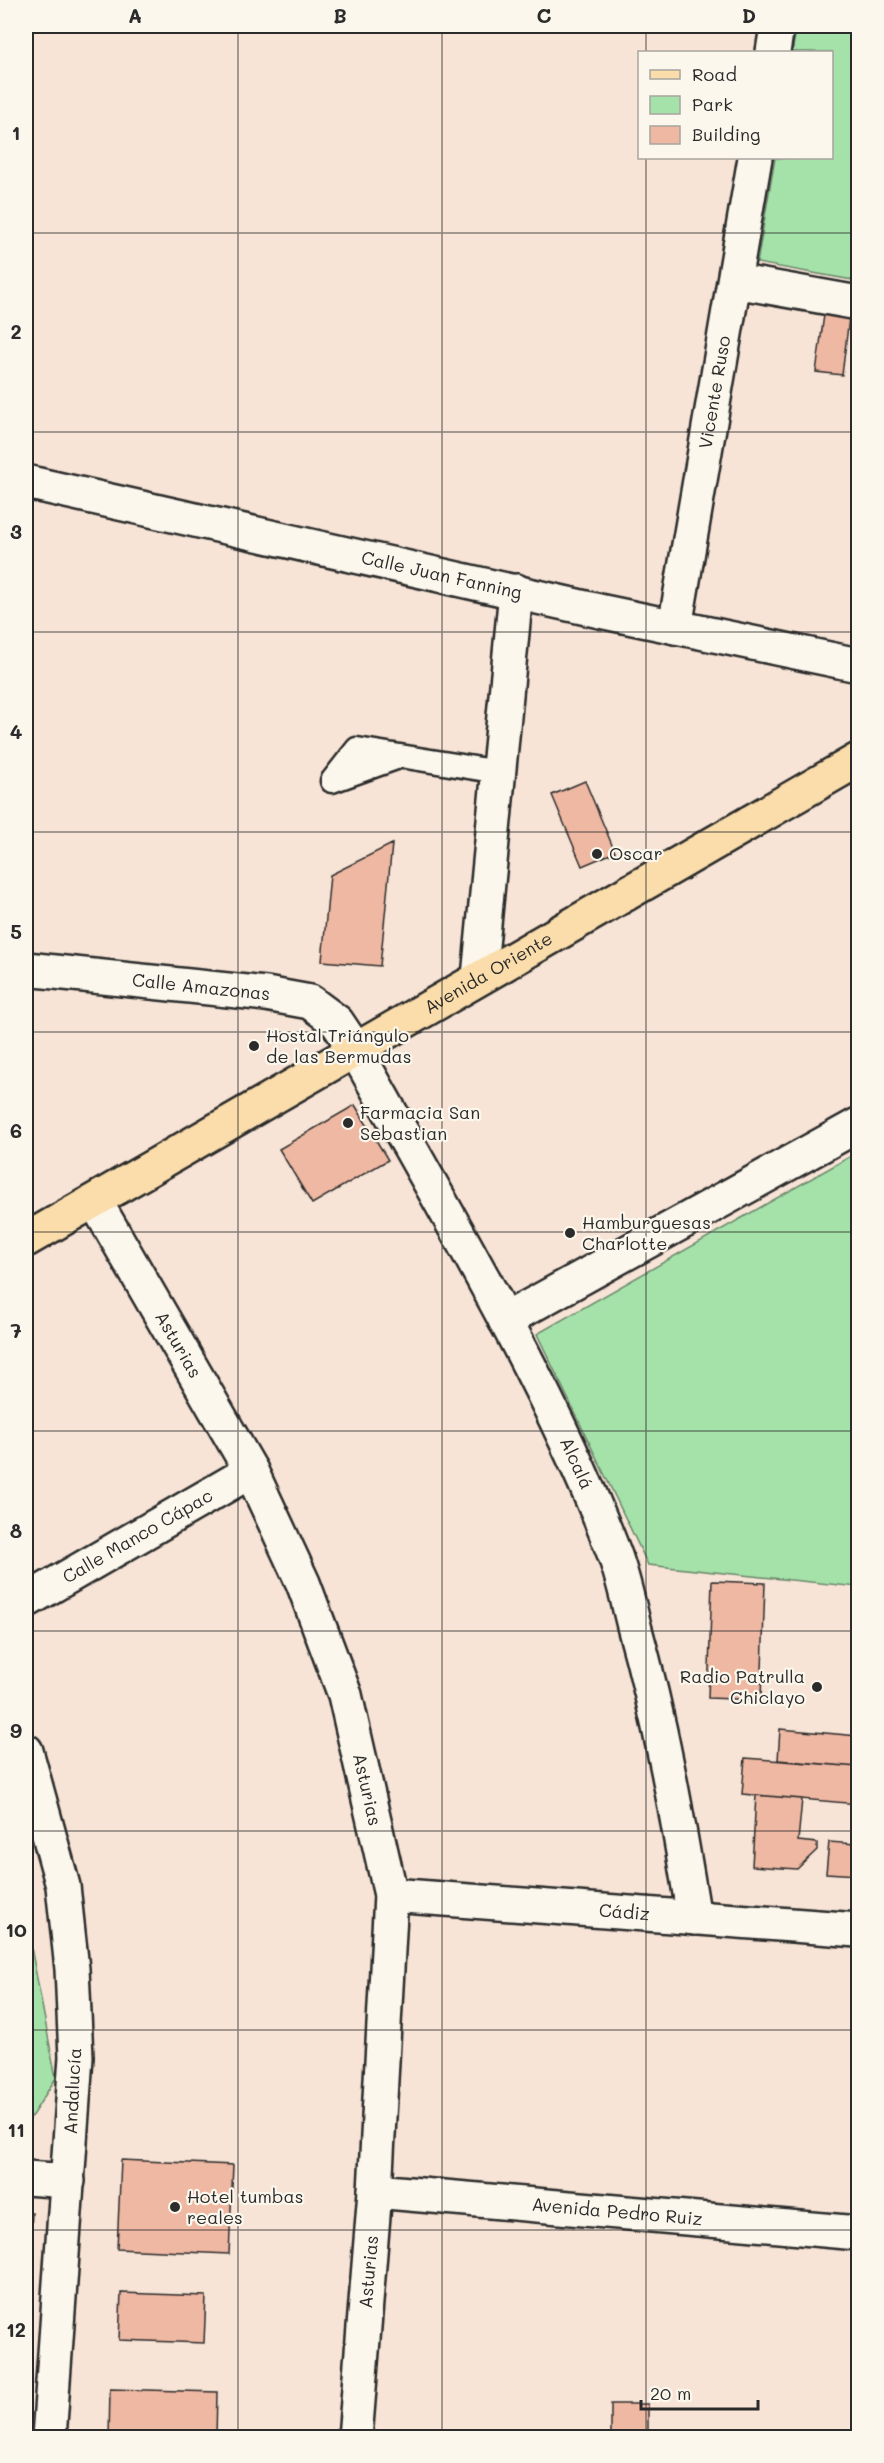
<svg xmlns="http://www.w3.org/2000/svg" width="884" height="2463" font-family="Mali,sans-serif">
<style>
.green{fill:#a5e2a9;stroke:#68866a;stroke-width:1.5}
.building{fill:#efb8a3;stroke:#2b2b2b;stroke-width:1.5}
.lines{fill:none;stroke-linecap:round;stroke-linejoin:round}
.service-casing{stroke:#2b2b2b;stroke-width:27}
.pedestrian-casing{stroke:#2b2b2b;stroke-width:38}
.minor-casing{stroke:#2b2b2b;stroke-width:38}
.primary-casing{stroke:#2b2b2b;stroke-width:38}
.service{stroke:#fbf7ec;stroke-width:22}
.pedestrian{stroke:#fbf7ec;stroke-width:33}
.minor{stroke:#fbf7ec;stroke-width:33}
.primary{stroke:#faddab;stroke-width:33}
.grid{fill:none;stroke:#2b2b2b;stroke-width:1.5;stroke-opacity:0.55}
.poi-dot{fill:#2b2b2b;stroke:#fbf7ec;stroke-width:2}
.labels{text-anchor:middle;stroke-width:4.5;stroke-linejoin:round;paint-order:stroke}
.street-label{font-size:18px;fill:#2b2b2b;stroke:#fbf7ec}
.poi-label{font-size:18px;fill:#2b2b2b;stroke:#fbf7ec;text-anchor:start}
.neatline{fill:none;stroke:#2b2b2b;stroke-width:2}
.grid-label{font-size:20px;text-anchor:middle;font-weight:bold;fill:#2b2b2b}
</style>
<rect width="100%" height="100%" fill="#f7e4d6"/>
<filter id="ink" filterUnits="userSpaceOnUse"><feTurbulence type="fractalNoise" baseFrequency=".0167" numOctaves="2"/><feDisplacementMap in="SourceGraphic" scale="12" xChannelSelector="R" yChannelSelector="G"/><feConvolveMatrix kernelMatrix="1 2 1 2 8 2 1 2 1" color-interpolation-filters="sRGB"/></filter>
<g filter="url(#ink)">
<!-- green -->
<path class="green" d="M797,26h27l34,5v250l-101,-18 18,-105h57v-106h-40z
M858,1152v435l-210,-22 -111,-231z
M26,1921l30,157 -30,47z"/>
<!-- building -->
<path class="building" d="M824,315l25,3 -7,57 -26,-3z
M585,781l30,71 -33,14 -30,-71z
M392,844l-12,122 -58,-5 8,-86z
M355,1105l33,55 -76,44 -33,-55z
M712,1581l53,2 -4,117 -53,-2z
M780,1729l78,7v31l-80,-7z
M745,1758l113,9v37l-116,-10z
M756,1795l46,4 -4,42 19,2v7l-20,19 -45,-3z
M858,1820v55l-32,-2 3,-31 27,2z
M121,2160l112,5 -4,89 -112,-5z
M26,2213h6l-4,67h-2z
M121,2293l85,3 -2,47 -85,-3z
M110,2389l107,3 -1,46h-107z
M611,2404h37v34h-37z"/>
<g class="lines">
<defs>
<path id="service" d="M332,781l25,-32 142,23
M332,781l67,-24"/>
<path id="pedestrian" d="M479,977l37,-386"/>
<g id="minor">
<path d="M773,52l4,-26"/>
<path d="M735,281l123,22"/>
<path id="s1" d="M26,482l578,130 254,53"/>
<path id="s2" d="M675,627l80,-469"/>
<path id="s3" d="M26,969l240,25 44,8 27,20 18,27c91,165 191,328 259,504 9,24 14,49 20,73 27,96 44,193 60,292"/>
<path id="s4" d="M95,1201l156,270 52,112 42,112 46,200 -16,296 -20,247"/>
<path d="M505,1320l353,-195"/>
<path id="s5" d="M26,1601l225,-130"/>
<path d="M26,1751l37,135 9,83 4,88 -27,381"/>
<path id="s6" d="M391,1895l467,35"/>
<path d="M26,2178l42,3"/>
<path id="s7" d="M375,2191l483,42"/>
</g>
<g id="primary">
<path id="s8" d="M26,1240l832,-480"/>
</g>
</defs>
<!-- service casing -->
<use href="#service" class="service-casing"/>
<!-- pedestrian casing -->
<use href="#pedestrian" class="pedestrian-casing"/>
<!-- minor casing -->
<use href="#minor" class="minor-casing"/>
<!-- primary casing -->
<use href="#primary" class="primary-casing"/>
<!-- service -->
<use href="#service" class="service"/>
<!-- pedestrian -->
<use href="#pedestrian" class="pedestrian"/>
<!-- minor -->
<use href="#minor" class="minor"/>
<!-- primary -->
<use href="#primary" class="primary"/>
</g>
</g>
<!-- grid -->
<path class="grid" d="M238,26v2412M442,26v2412M646,26v26M646,158v2280M26,233h832M26,432h832M26,632h832M26,832h832M26,1032h832M26,1232h832M26,1431h832M26,1631h832M26,1831h832M26,2030h832M26,2230h832"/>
<!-- markers -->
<g class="poi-dot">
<circle cx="597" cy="854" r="6"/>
<circle cx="254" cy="1046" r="6"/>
<circle cx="348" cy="1123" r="6"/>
<circle cx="570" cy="1233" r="6"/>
<circle cx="817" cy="1687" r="6"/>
<circle cx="175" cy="2207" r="6"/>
</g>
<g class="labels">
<!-- street labels -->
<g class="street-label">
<text dy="6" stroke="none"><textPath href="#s2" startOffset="238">Vicente Ruso</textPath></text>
<text dy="6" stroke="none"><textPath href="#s1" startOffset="426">Calle Juan Fanning</textPath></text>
<text dy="6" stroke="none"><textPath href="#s8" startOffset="534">Avenida Oriente</textPath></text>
<text dy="6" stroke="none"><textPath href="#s3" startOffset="176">Calle Amazonas</textPath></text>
<text dy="6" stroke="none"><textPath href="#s4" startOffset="166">Asturias</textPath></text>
<text dy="6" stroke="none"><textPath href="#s3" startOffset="822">Alcalá</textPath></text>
<text dy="6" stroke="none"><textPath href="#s5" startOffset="129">Calle Manco Cápac</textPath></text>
<text dy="6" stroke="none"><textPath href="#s4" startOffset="652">Asturias</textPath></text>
<text dy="6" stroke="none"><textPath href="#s6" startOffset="234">Cádiz</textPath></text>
<text transform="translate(73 2091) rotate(-87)" y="6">Andalucía</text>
<text dy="6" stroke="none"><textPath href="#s7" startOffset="243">Avenida Pedro Ruiz</textPath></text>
<text transform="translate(369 2272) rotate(-85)" y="6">Asturias</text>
</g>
<!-- poi labels -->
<g class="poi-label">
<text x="609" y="860">Oscar</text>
<text x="266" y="1042">Hostal Triángulo<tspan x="266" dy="21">de las Bermudas</tspan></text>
<text x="360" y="1119">Farmacia San<tspan x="360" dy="21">Sebastian</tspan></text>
<text x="582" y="1229">Hamburguesas<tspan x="582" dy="21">Charlotte</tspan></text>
<text x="805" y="1683" text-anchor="end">Radio Patrulla<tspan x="805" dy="21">Chiclayo</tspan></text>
<text x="187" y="2203">Hotel tumbas<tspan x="187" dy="21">reales</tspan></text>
</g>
</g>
<!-- margin -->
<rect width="884" height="2463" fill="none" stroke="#fbf7ec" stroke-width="66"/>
<!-- legend -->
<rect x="638" y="51" width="195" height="108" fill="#fbf7ec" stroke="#a8a59f" stroke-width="1.5"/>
<rect x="650" y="70" width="30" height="9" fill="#faddab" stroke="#a8a59f" stroke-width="1.5"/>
<text x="692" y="81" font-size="18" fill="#2b2b2b">Road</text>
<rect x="650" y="96" width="30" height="18" fill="#a5e2a9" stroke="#a8a59f" stroke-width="1.5"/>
<text x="692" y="111" font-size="18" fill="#2b2b2b">Park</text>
<rect x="650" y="126" width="30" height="18" fill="#efb8a3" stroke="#a8a59f" stroke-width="1.5"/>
<text x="692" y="141" font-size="18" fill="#2b2b2b">Building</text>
<!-- scale -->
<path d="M641 2400v9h117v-9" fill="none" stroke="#2b2b2b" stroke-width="3"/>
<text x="650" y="2400" font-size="18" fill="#2b2b2b" stroke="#fbf7ec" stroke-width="4.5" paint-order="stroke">20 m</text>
<rect x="33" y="33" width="818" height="2397" class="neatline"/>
<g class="grid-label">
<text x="135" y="23">A</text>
<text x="340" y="23">B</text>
<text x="544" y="23">C</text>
<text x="749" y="23">D</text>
<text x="16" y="140">1</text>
<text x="16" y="339">2</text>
<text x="16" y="539">3</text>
<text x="16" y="739">4</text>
<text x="16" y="939">5</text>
<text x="16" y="1138">6</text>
<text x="16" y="1338">7</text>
<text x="16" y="1538">8</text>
<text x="16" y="1738">9</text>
<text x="16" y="1937">10</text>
<text x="16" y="2137">11</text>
<text x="16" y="2337">12</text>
</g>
</svg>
